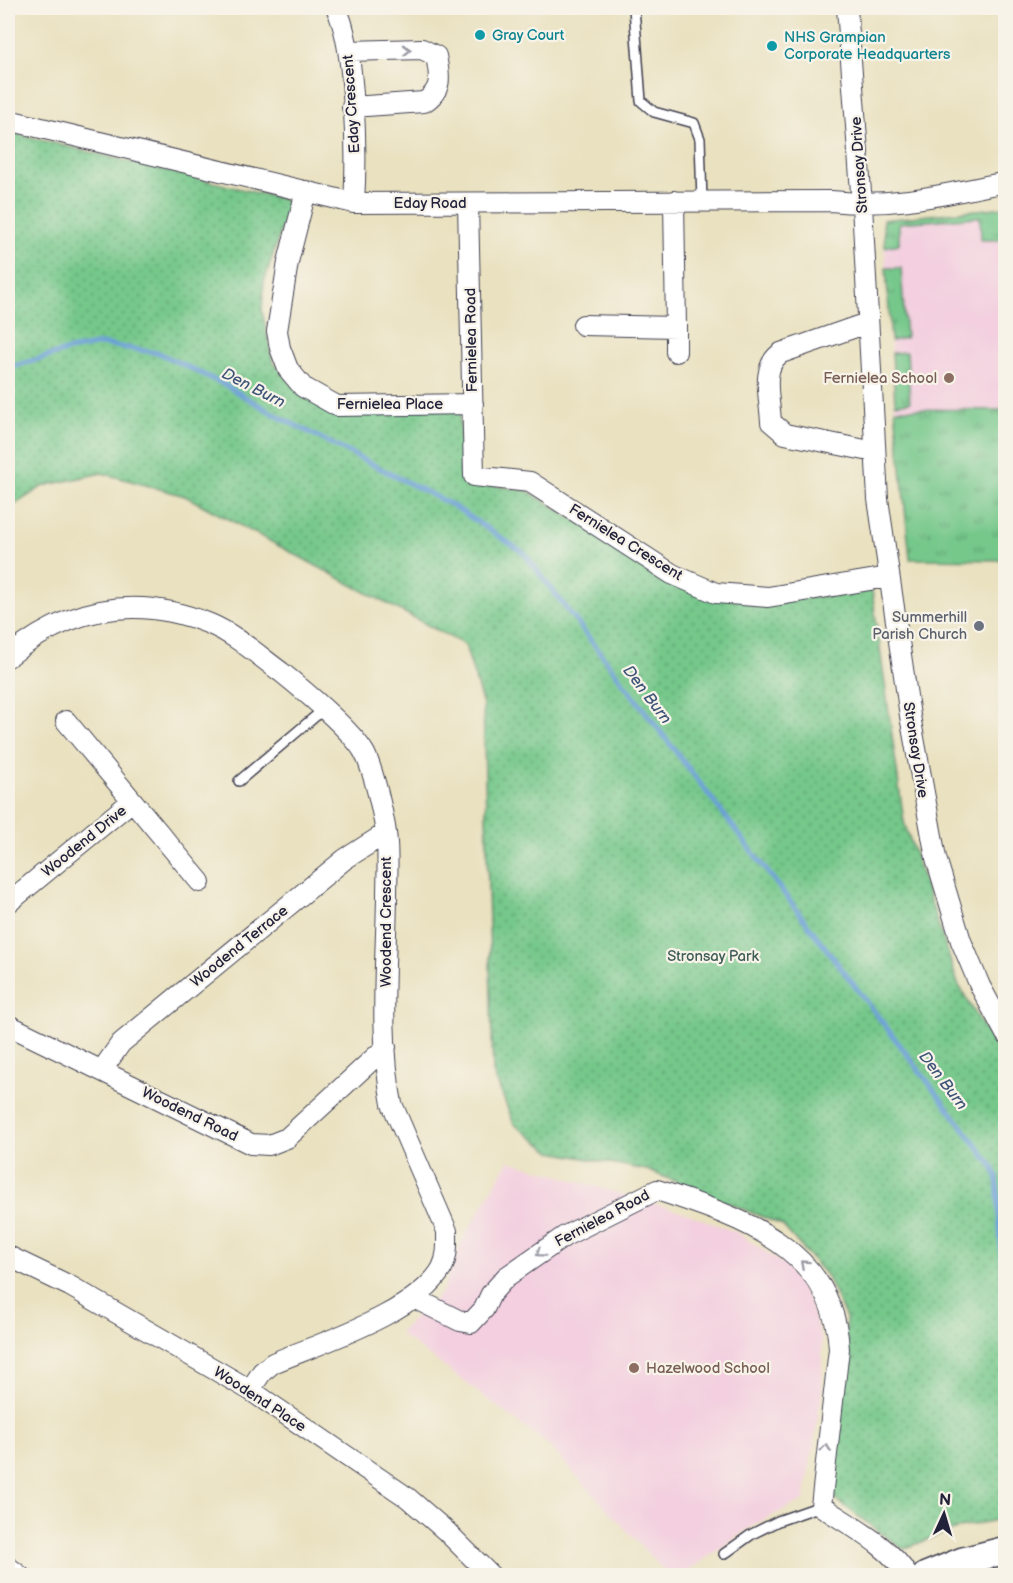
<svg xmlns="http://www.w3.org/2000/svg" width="1013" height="1583" font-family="'Balsamiq Sans',sans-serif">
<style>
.built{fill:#f3cfdf}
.grass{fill:url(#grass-tufts);stroke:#4b7462;stroke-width:1.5}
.park{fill:url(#park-dots);stroke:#4b7462;stroke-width:1.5}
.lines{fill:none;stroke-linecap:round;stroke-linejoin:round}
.stream{stroke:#6b9fd7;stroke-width:5}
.lane-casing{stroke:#403f4f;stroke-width:12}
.street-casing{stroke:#403f4f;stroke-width:22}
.secondary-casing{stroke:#403f4f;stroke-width:30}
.lane{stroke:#fff;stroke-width:9}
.street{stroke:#fff;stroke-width:20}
.secondary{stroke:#fff;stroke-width:27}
.oneway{stroke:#9c9ca7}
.culture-dot{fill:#0f9aa8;stroke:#f7f3e8;stroke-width:2}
.education-dot{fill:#8d6e63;stroke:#f7f3e8;stroke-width:2}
.worship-dot{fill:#6b7280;stroke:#f7f3e8;stroke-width:2}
.labels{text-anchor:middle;stroke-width:4.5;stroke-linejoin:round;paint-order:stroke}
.culture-label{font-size:15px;fill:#0d838f;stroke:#f7f3e8;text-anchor:start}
.street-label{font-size:15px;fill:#22223b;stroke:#f7f3e8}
.education-label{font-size:15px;fill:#785e54;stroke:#f7f3e8;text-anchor:end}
.worship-label{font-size:15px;fill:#5b616d;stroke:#f7f3e8;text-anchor:end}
.park-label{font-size:15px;fill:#3f5c57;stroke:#f7f3e8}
.water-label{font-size:16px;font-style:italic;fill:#3f5479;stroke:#f7f3e8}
</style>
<defs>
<pattern id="grass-tufts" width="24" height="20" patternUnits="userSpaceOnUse" patternTransform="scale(1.5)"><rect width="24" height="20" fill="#74c78a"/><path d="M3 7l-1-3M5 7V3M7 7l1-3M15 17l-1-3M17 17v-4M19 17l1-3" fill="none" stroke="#5fa172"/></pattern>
<pattern id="park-dots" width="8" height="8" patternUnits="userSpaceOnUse" patternTransform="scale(1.5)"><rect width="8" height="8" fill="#74c78a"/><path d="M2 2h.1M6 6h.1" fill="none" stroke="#5fa172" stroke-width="1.8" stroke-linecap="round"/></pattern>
</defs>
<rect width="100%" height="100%" fill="#f7f3e8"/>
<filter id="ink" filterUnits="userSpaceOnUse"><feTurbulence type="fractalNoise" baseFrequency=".0167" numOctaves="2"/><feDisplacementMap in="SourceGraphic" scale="12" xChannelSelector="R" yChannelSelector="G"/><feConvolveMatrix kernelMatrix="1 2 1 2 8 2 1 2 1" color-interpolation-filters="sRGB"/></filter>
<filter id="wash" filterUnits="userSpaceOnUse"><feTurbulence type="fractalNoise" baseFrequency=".008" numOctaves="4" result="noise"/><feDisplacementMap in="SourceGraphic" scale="24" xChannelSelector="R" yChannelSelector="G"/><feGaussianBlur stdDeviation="1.35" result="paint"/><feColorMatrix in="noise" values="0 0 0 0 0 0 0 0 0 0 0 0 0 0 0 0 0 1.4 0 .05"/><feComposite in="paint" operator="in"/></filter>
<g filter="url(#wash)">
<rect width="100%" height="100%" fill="#e9e1bf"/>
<!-- built -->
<path class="built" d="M1005,207v353l-95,-1 -15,-150 -12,-189z
M509,1161l174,51 55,21 49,34 21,31 14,44v51l-18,107 -47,23 -75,52h-14l-121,-131 -148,-111 43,-41 20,-51z"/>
<!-- grass -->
<path class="grass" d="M1005,207v33h-24l-1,-23 -81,6v21l-14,3 -2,-27z
M886,268h15l5,70 -15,3z
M907,352l3,50 -15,2 -3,-51z
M895,409l110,1v150l-95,-1z"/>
<!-- park -->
<path class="park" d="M8,132l278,68 3,5 -25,77 -2,29 11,51 32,35 155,10 1,73 67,11 155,96 115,12 74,-9 32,232 54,162 47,80v454l-46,10 -56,21 -75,-55 17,-121 1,-55 -20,-43 -44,-50 -135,-55 -95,-18 -38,-28 -21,-52 -10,-367 -18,-60 -280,-149 -83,-23 -59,13 -35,23z"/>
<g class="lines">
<!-- stream -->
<path class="stream" d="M8,368l61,-18 32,-6 58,9 66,32 56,33 171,87 72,48 469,614 4,9 9,163"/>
</g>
</g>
<g filter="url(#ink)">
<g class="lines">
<defs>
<path id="lane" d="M634,8l7,93 13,11 40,11 6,16 2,62
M239,781l85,-72
M724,1554l28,-20 26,-13 43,-15"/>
<path id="street" d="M336,8c20,39 21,149 18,195
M847,8l15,197 16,294 32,217 26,142 25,83 19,45 26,48
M348,51l74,-2 14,7c4,20 7,34 -12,46l-72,5
M8,120l346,83 477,-2c62,7 114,-7 175,-19
M306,191l-18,71 -11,69 3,17 8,21 15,18 34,19 136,-2
M468,203l6,273 56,6 142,92 44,19 52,4 120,-20
M867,323l-86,30c-21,14 -11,46 -10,69l14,12 90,18
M583,325l93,2 -2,-126
M676,327v25
M8,657c60,-49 127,-64 202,-33 26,11 49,32 71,48 20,16 73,60 84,82 9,18 18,59 21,79 3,20 1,43 1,63 -1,68 -8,141 5,208l55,127c0,13 1,25 -5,37 -25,45 -122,75 -169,95l-11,9 -12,18
M66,721l134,161
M8,903l124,-102
M8,1025l243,119 18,1 18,-7 99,-91
M102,1070l19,-27 224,-184 41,-26
M8,1256l62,30 180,104 158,108 38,33 45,45
M414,1298l46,23 11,2 13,-14 7,-15 15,-17 59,-41 92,-46c82,27 177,57 182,159l-18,157c29,20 68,39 87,70
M8,1567l12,9"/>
<path id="secondary" d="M926,1576l37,-15 43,-11"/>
</defs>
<!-- lane casing -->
<use href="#lane" class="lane-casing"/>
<!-- street casing -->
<use href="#street" class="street-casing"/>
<!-- secondary casing -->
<use href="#secondary" class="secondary-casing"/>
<!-- lane -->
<use href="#lane" class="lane"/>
<!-- street -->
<use href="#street" class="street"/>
<!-- secondary -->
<use href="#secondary" class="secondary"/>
</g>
<!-- one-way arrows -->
<defs><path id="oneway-chevron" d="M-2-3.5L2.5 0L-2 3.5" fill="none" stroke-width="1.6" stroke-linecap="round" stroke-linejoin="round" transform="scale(1.5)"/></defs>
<g class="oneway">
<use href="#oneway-chevron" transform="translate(407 50) rotate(-1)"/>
<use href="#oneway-chevron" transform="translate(540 1253) rotate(145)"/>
<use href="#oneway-chevron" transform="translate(804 1264) rotate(-138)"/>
<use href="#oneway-chevron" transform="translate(826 1448) rotate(-84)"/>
</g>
</g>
<!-- markers -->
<g class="culture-dot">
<circle cx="480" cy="35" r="6"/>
<circle cx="772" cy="46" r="6"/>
</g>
<g class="education-dot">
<circle cx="949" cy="378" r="6"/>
<circle cx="634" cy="1368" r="6"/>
</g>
<circle class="worship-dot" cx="979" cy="626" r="6"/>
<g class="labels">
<!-- culture labels -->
<g class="culture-label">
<text x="492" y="40">Gray Court</text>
<text x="784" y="42">NHS Grampian<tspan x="784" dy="17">Corporate Headquarters</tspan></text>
</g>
<!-- street labels -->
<g class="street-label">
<text transform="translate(351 104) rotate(-94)" y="5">Eday Crescent</text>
<text transform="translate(859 165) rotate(-94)" y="5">Stronsay Drive</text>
<text x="430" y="208">Eday Road</text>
<text transform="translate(471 340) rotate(-91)" y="5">Fernielea Road</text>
<text x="390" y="409">Fernielea Place</text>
<text transform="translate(626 542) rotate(32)" y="5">Fernielea Crescent</text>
<text transform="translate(916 750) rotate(81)" y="5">Stronsay Drive</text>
<text transform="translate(84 841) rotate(-39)" y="5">Woodend Drive</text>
<text transform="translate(386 922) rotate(-90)" y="5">Woodend Crescent</text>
<text transform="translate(239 946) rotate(-39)" y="5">Woodend Terrace</text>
<text transform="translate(190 1114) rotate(26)" y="5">Woodend Road</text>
<text transform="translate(602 1218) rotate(-28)" y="5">Fernielea Road</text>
<text transform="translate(260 1399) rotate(33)" y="5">Woodend Place</text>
</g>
<!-- education labels -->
<g class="education-label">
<text x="937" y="383">Fernielea School</text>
<text x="646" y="1373" text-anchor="start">Hazelwood School</text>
</g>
<!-- worship labels -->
<g class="worship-label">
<text x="967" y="622">Summerhill<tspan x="967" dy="17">Parish Church</tspan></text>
</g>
<!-- park labels -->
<g class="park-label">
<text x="713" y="961">Stronsay Park</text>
</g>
<!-- water labels -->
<g class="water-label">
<text transform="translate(254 387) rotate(27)" y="6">Den Burn</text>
<text transform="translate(648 694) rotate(53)" y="6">Den Burn</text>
<text transform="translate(944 1080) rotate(53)" y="6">Den Burn</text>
</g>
</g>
<!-- margin -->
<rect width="1013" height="1583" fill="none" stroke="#f7f3e8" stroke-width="30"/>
<!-- north arrow -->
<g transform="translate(944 1514) rotate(4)" stroke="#f7f3e8" stroke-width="4.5" paint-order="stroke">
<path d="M0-4.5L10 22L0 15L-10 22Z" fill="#22223b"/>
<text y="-9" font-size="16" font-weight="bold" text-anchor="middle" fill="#22223b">N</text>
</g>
</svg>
